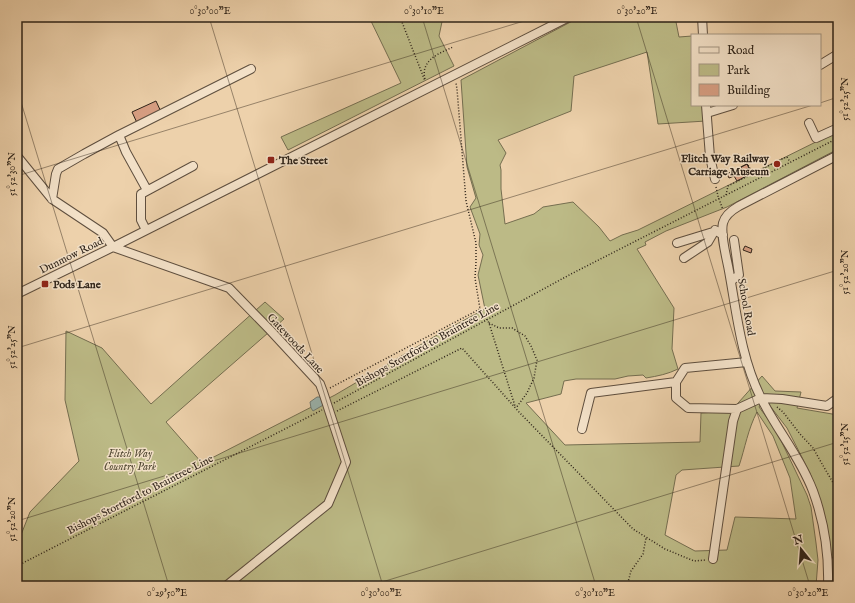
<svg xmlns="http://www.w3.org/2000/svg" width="855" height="603" font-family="'IM FELL English',serif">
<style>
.green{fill:#bcba86;stroke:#756e50;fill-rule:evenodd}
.water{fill:#9bb5b0;stroke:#6f7b74}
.building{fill:#d89f83;stroke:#2e2319}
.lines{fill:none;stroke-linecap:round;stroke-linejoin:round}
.minor-casing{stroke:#5e4e3e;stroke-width:10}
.path{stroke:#2e2319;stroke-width:1.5;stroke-dasharray:1 2;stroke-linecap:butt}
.minor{stroke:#f3e1c8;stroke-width:8}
.ticks{fill:none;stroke:#2e2319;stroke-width:1;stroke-opacity:0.45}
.poi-dot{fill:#8f2418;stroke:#f3e1c8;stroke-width:1.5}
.labels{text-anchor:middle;stroke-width:3;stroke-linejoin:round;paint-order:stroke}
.poi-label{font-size:11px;font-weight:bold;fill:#2e2319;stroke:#f3e1c8;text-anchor:start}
.street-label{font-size:11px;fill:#2e2319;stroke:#f3e1c8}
.park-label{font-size:11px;font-style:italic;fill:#524934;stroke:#f3e1c8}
.neatline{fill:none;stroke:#2e2319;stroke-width:1.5}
.ticks-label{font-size:10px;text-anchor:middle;fill:#2e2319}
</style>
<rect width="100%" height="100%" fill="#edd1ab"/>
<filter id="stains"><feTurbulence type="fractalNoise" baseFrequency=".005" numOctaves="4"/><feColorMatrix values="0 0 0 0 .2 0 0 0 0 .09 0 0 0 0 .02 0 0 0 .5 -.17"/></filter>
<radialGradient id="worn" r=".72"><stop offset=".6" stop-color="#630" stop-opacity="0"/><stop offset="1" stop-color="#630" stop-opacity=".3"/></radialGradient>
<!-- green -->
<path class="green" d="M369,17h38l1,3 4,-3h31l-4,19 15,30 -166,84 -7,-13 120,-54z
M580,17h95l4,20 13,-1v69h13l1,16 -48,3 -11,-72 -73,24 -3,35 -73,29 8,13 -6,12 1,5v19l4,35 29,-10 9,-7 30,-5 26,25 11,14 12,-6 16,-5 200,-99v18l-111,58 -61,24 -21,11 1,3 -9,4 37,59 -2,41 6,20c-10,5 -20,7 -32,9l-3,-3 -15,1 -13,3h-39l-12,2 -3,13 -35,9 39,42 135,-3 1,-29 30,-2 31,-35 13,15 26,1 -4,16 41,7v80l-2,1 2,3v68l-10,-17 -4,-33 -14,-44 -23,-45 -20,-26 -1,-7 -7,12 17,23 31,65 4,12 5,36 2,17 -2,26h-799v-41l13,-33 49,-51 -14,-61 1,-69 36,17 49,56 114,-102 19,17 -118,103 36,41 133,-68 109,-64 41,-22 -7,-34 5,-20 -4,-10 1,-11 -10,-27 6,-9 -9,-31 -6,-87zM757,412l16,24 17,42 6,41 -61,-2 -8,33 -32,1 -30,-16 11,-60 6,-5 57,-4c6,-18 9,-37 18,-54z"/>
<!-- water -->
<path class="water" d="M317,397h4l4,7 -12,7 -2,-3 -1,-6z"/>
<!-- building -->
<path class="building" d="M156,101l6,13 -24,11 -6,-13z
M747,164l5,9 -15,8 -3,-5 -5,2 -2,-4z
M747,164l2,4 -6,3 -2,-4z
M749,168l3,5 -7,3 -2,-5z
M745,246l7,3 -1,4 -8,-3z"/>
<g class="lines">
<defs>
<path id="minor" d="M702,17l1,18
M820,65l18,-11
M706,105l4,52 5,22
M707,113l26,-8
M809,123l7,15 22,-10
M119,135l132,-66
M17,156l35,43 51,34 10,14
M52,199l4,-25 2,-5 26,-15 35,-19 7,17 21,38
M146,230l-5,-10v-26l52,-28
M677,243l36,-11
M113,247l116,41 41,42 50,54 3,8 23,70 -18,42 -102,82
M684,258l24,-16 7,-12 8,5
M731,281l8,-6 -5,-35
M17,294l96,-47 456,-230
M737,409l-49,-1 -12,-10v-16l9,-14 62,-6
M582,429l9,-36 85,-11
M713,559l20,-138 4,-12 24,-11 21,1 45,7 11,-8
M828,586c1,-33 -4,-65 -15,-95 -13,-34 -36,-61 -52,-93 -20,-40 -24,-83 -32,-127 -2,-12 -9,-36 -6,-48 2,-8 9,-13 16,-17l99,-51"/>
</defs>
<!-- minor casing -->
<use href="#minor" class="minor-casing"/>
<!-- path -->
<path class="path" d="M400,17l25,64
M425,79c-5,-19 15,-26 28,-32
M738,154l10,11 5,9
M716,187l2,9 5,14
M726,195l2,-9 56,-28 3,-1 3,5
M480,309l9,14 26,83
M489,323l10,5h13l13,8 6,10 6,14 -3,18 -7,15 -11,15
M330,388l150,-79 -5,-31 1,-16v-19l-10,-42 -9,-112 -1,-6
M334,403l237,-129 267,-136
M777,407l6,5 17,22 13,14 12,21 13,22
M337,411l125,-63 57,64 114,117 32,20 29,12 12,-1
M17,566l305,-156
M627,586l4,-15 12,-17 3,-16"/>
<!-- minor -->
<use href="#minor" class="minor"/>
</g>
<!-- ticks -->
<path class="ticks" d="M209,17l174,569M422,17l174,569M636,17l174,569M17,89l152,497M820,103l18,-6M17,176l520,-159M17,348l796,-243M17,521l821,-251M369,586l469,-144"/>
<!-- markers -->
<g class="poi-dot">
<rect x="267" y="156" width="8" height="8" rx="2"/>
<circle cx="777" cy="164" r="4"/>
<rect x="41" y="280" width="8" height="8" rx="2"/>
</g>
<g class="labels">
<!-- poi labels -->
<g class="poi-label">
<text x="769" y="162" text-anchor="end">Flitch Way Railway<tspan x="769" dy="13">Carriage Museum</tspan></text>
<text x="279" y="164">The Street</text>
<text x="53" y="288">Pods Lane</text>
</g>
<!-- street labels -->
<g class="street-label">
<text transform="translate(71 255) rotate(-26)" y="4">Dunmow Road</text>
<text transform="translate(747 307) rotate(80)" y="4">School Road</text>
<text transform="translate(296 343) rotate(47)" y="4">Gatewoods Lane</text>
<text transform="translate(427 344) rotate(-29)" y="4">Bishops Stortford to Braintree Line</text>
<text transform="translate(140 494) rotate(-27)" y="4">Bishops Stortford to Braintree Line</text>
</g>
<!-- park labels -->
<g class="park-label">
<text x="130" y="457">Flitch Way<tspan x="130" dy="13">Country Park</tspan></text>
</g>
</g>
<!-- margin -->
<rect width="855" height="603" fill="none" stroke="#edd1ab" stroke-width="44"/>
<!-- legend -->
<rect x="691" y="34" width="130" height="72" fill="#f3e1c8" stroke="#a49582"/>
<rect x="699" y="47" width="20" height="6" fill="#f3e1c8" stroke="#a49582"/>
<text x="727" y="54" font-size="12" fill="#2e2319">Road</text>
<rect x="699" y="64" width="20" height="12" fill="#bcba86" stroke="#a49582"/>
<text x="727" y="74" font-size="12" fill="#2e2319">Park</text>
<rect x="699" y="84" width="20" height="12" fill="#d89f83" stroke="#a49582"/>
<text x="727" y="94" font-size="12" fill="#2e2319">Building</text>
<!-- north arrow -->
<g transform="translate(801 549) rotate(343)" stroke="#f3e1c8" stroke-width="3" paint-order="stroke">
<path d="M0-3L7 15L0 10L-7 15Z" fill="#2e2319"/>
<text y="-6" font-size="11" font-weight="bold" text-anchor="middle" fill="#2e2319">N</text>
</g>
<rect x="22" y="22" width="811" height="559" class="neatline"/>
<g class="ticks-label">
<text x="210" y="14">0°30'00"E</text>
<text x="424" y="14">0°30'10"E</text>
<text x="637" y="14">0°30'20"E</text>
<text transform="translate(844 99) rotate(-90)" y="4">51°52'25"N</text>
<text transform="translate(11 174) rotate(-90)" y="4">51°52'30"N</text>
<text transform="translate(844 272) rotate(-90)" y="4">51°52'20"N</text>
<text transform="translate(11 347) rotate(-90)" y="4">51°52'25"N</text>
<text transform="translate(844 444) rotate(-90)" y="4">51°52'15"N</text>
<text transform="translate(11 519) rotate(-90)" y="4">51°52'20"N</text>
<text x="167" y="596">0°29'50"E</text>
<text x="381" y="596">0°30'00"E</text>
<text x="595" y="596">0°30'10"E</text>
<text x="808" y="596">0°30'20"E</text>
</g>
<rect width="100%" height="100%" filter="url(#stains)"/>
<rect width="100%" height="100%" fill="url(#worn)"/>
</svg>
